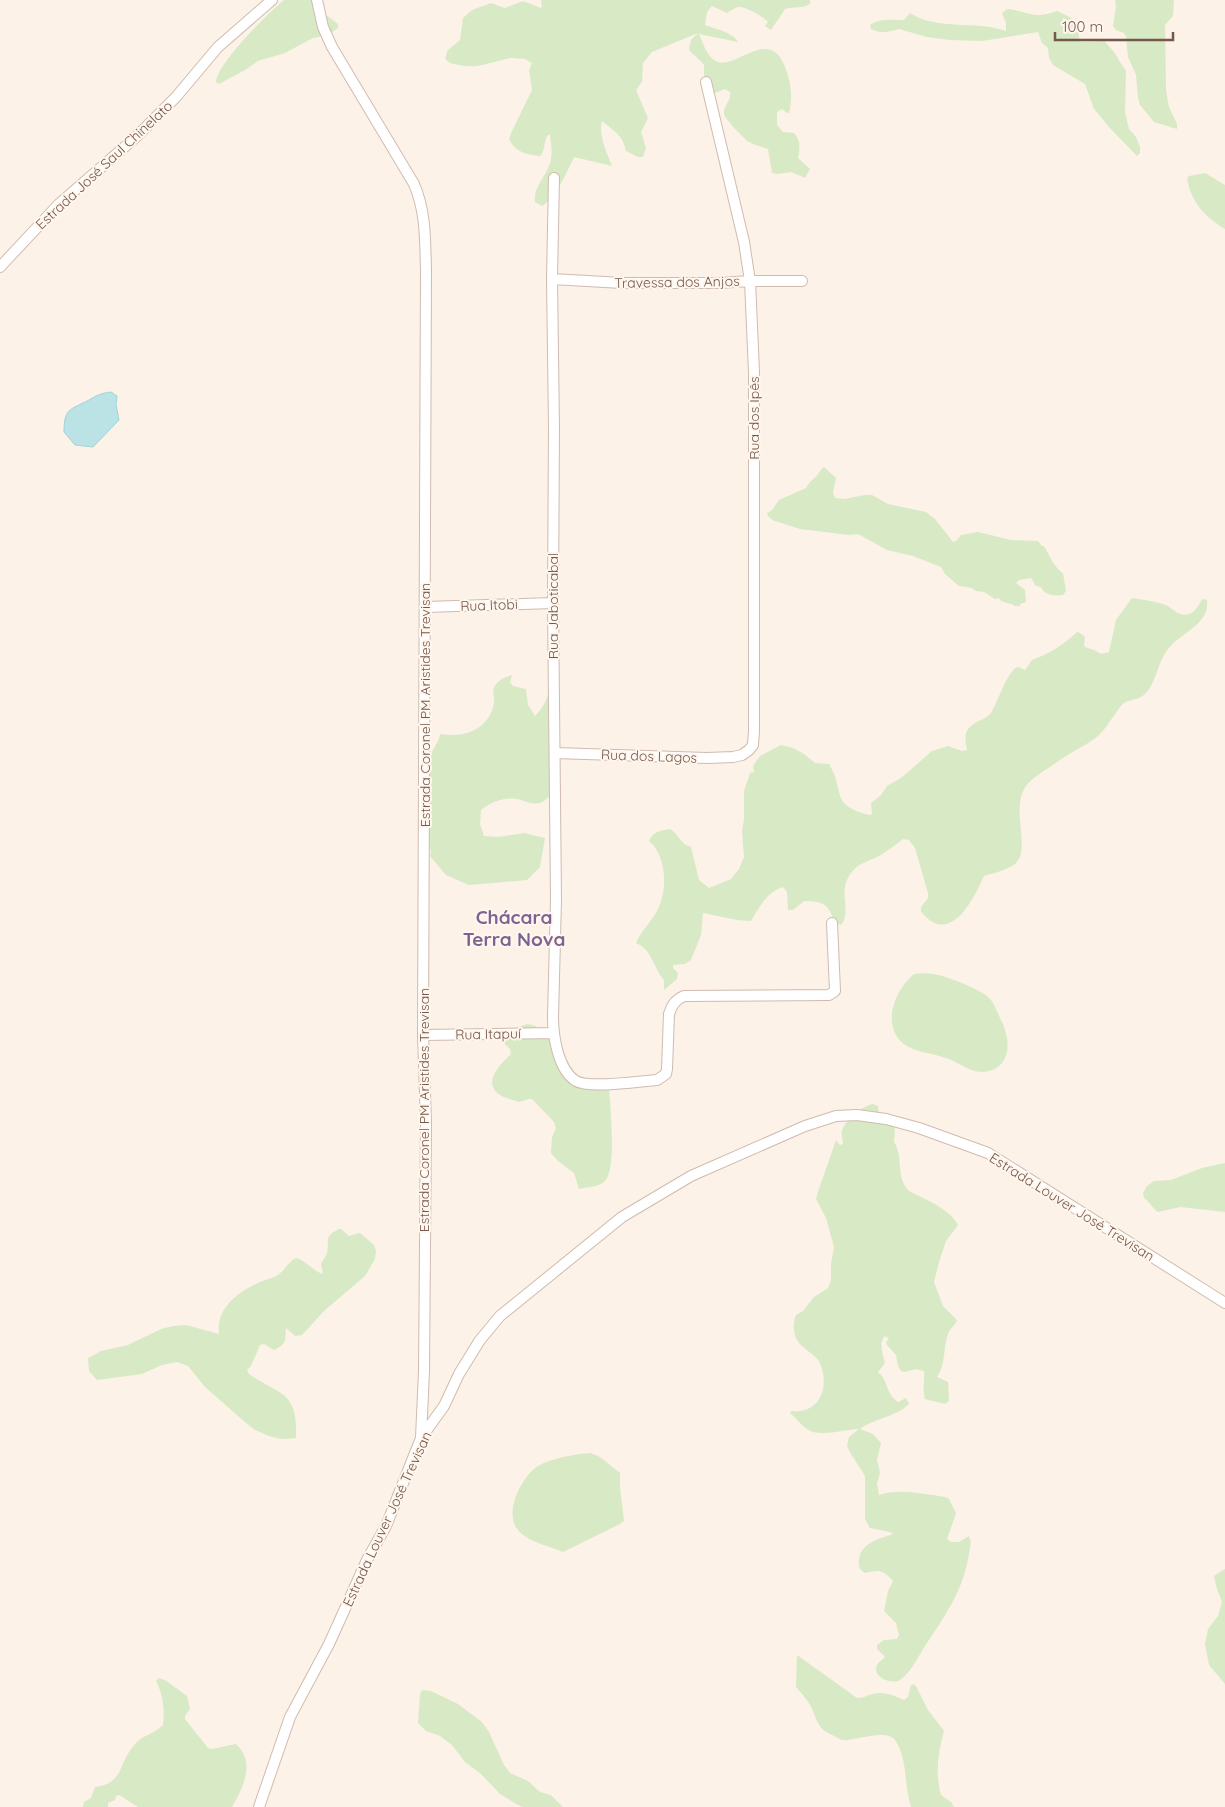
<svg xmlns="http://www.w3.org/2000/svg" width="1225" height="1807" font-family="Quicksand,sans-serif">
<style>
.green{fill:#d7eac5}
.water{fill:#bbe3e6;stroke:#a2d4d7}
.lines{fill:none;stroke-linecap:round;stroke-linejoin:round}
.minor-casing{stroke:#d0bbaf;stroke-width:12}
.minor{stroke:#fff;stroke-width:10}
.labels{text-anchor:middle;stroke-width:4;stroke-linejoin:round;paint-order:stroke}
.street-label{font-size:14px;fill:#76574b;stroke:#fff6ed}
.district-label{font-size:19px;font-weight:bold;fill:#7e6392;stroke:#fff6ed}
</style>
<rect width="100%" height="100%" fill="#fcf2e7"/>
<!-- green -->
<path class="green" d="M284,0h32l5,11 17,13v4l-10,7 -15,3 -28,15 -27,8 -13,9 -26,14 -3,-2c1,-18 52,-69 68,-82z
M541,0h269v4c-8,5 -16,2 -25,5l-14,21 -6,-4 3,-4c-4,-5 -23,-16 -30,-15 -3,1 -8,4 -11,6l-15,-7 -5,6 -2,13c10,4 28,7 33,17l-39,-8c4,9 8,24 19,28 18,7 52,-36 67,5 6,15 8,30 4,46h-2l-5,-4 -5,3v13l6,7 11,1c7,8 6,15 4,25l12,11 -5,9 -14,-6 -13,2 -6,-1 -4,-24c-6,-2 -13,-4 -19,-7 -4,-2 -25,-24 -25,-28 -1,-8 8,-14 6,-22l-5,-3 -10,4 -9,-1 -2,-11v-16c-4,-6 -12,-10 -15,-16l2,-9 7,-7 -46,19 -9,11 -1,19 -6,8 12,28 -7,14 5,16 -3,9h-5l-12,-6c-3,-16 -12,-20 -24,-30 -4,14 5,32 10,45l-38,-9c-7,15 -18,40 -32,49l-7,-4c-2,-15 11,-25 15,-39 3,-9 1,-18 0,-28h-2c-5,7 -2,15 -8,21 -14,-2 -24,-3 -31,-17l3,-8 20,-41 -3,-20 3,-7 -7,-4c-6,0 -13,-2 -19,0 -19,4 -28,10 -47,6 -6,-1 -11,-2 -14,-7l3,-8 12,-10 3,-22 9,-8 19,-7 14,5 18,-7 18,7 1,-2z
M1115,0h59l-1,16 -8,9 1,65 3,17 8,17v5l-23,-7 -14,-17 -2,-7 -2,-23 -8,-18 -2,-21 -2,-3 -8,-3 -3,-4 3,-20z
M1007,9c21,2 27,11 50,2 20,9 20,9 23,31l25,-1c2,4 5,6 8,10 5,6 7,13 13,19l-1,42 4,17 7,8 4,10v6l-3,3 -28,-29 -15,-18 -9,-25 -32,-19 -4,-7 -1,-10 -6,-5 -4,-11 -56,9 -32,-1 -23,-3 -28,-8 -12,3h-8l-8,-3 -1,-4c9,-7 23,-5 34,-5l6,-7c28,18 65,7 96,18v-8l-4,-10z
M1205,173l20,12v44c-21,-13 -33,-26 -38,-50l2,-3z
M824,467l12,11 -3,14 2,6 9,1 21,-4h7l16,9 38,8 9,7 18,23 3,-1 5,-6 17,-3 33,8 27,1 4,5h2c4,7 12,24 19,27l3,18 -3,4c-10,1 -19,0 -22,-8l-5,-1 -5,-8 -12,2 -3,3 9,7 1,12 -6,2v2h-6v-1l-13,-4 -2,-3 -4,1 -11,-7 -8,-1 -4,-3 -13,-2 -14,-12 -4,-7 -28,-11 -26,-6 -29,-16 -9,1 -49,-6 -28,-9 -4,-4 -1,-3 5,-3 7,-10 27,-12c5,-9 11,-10 16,-20z
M1132,598c12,2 24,3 36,8 3,2 6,5 10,7 13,6 19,-4 24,-14l5,1c3,24 -25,32 -38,48 -12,13 -12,35 -24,46 -6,6 -15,5 -21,9 -8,7 -16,24 -26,33 -14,11 -31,18 -45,29 -9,6 -20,12 -27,21 -16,23 5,62 -10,77 -8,7 -22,10 -32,13 -7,15 -24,54 -47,48 -6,-2 -11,-7 -16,-12v-5l7,-9v-5l-13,-45 -6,-8 -6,-1c-7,5 -14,11 -22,16 -15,8 -25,7 -34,25 -7,13 4,33 -6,45l-7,-3c-5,-18 -11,-21 -30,-21l-11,9h-5l-1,-18 -4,-5c-16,5 -24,20 -32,34l-14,-1 -34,-7 -2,22 -10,25 -6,4 -12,1v3l5,5 -1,6 -13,11v-10c-11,-12 -11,-30 -28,-37 5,-12 15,-21 21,-32 11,-20 10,-55 -8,-70 4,-10 11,-10 21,-12 9,5 10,15 21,18l8,33 10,8 22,-9 8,-10 5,-12 -2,-26 2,-12v-28l6,-18 4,-1 -1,-6 7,-10 21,-11 12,3 11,6 11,9 14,1c17,29 0,40 40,51l3,-1 -1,-11 10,-8 6,-9 14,-8 31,-27 16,-5 14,5 5,-1c-1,-6 -3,-14 0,-19 6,-11 20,-10 25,-20 8,-14 11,-29 22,-42l4,-2 7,3 7,-10c17,-6 31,-15 45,-28l3,1 5,4 -1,8 1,2 9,3 7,4 8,-2 7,-32z
M512,675l-2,7 3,4 13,3 2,16 7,11c12,-12 13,-21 17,-38l1,115c-3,2 -6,6 -9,8 -8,5 -15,2 -23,-1 -15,-4 -28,1 -40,10l-1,14 4,12 14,1 26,-4 21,5 -5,29 -13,13 -58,5 -23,-10 -16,-19 1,-5 -9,-32 2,-52 15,-28 1,-5c24,4 49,-4 54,-31 1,-5 -2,-10 0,-15 4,-9 10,-10 18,-13z
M914,974c6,-1 13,-1 19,0 14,2 51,16 58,26 5,7 8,17 12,24 4,11 7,23 2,34 -3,6 -7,10 -13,12 -19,7 -30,-7 -46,-12 -11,-4 -23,-5 -33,-9 -35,-14 -21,-57 1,-75z
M527,1024c28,4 25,31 42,47 11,10 28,7 40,15 1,19 8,82 -4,95 -6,6 -18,6 -26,8l-5,-16 -16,-12 -7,-8 1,-16 4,-9 -2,-6 -22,-23h-3l-10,3c-6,-2 -14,-4 -19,-7 -19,-13 1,-31 11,-41l-1,-5 -10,-10 3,-6z
M873,1104l5,2 1,9 12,8 4,6 -1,13c10,15 1,35 15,49 17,9 40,17 49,34l-12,16 -7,21 -5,20 9,24 14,14c-2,6 -7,8 -9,14 -5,14 -2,30 -11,43l11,5 1,19 -4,3 -20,-5c-3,-10 0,-18 -1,-28l-8,-2 -12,3 -3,-1 -3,-5 -2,-11 -9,-10 -1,-3 3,-3 -4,-3c-7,7 -2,18 0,27l-7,9c12,10 6,20 20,30l8,-4 3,6c-13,13 -34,14 -49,25l13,5 8,9 -4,17 3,12 -3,12 2,11c20,-7 46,-1 66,2l4,2 7,14 -9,26 4,3h8l10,-6c3,6 1,11 0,18 -6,37 -24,62 -44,92 -7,11 -14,26 -25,34 -8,5 -29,-3 -23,-15 1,-3 6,-5 8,-8l-8,-8v-4l7,-5 13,-1 2,-4 -3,-12 -12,-12 4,-20 5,-10c-11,-12 -13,-11 -28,-8 -6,-4 -7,-7 -6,-14 3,-17 20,-20 34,-25l-3,-2 -20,-4 -5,-9v-43l-14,-22 -4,-8 2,-9 10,-8c-14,0 -40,9 -52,0 -5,-3 -12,-12 -17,-16l1,-2c29,3 39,-24 29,-48 -5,-10 -19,-14 -24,-25 -3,-7 -3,-16 0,-23l7,-4 11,-14 14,-9 3,-8v-16l3,-17 -8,-29 -10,-19 2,-7 18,-52 4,5 3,-1c0,-4 -2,-9 -1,-13 3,-11 20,-25 31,-27z
M1225,1163v49l-45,-5 -22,5c-5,-3 -8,-10 -14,-14l-1,-5 4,-7 7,-5 17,-1 31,-12z
M339,1229h2l8,7 11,-3 14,12 2,6 -1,8 -10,17 -41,35 -22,24 -7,1 -9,-8c-1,12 1,16 -12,22l-10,-6 -4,1 -9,21 -4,4 2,4c32,22 49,17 47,64l-15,1 -12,-3 -14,-6 -9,-7 -41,-36 -17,-21 -11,-4 -15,3 -20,9 -45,6 -8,-9 -1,-13 13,-7 27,-6 33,-16 12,-3 13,-1 33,9c-3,-25 17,-41 39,-51 6,-3 13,-4 18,-7 8,-4 12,-14 20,-18 10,2 15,12 27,16l-2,-10c2,-4 5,-8 6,-11 3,-14 -4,-16 12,-24z
M591,1453l9,4 20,16v14l4,34 -4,3 -57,28c-14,-6 -35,-10 -45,-22 -15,-17 4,-54 20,-64 13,-8 38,-12 53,-13z
M1225,1569v115l-16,-19 -4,-21 3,-15 10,-13 4,-14 -6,-16 -2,-10z
M797,1655l60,43c7,0 10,-3 16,-4 11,-3 21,2 31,6l4,-3 3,-12 2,-1 3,2 12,24 16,21c-6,22 -9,42 -3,64l10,7 3,5h-43c-7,-21 -3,-48 -16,-67 -9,-12 -40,1 -53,0 -3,-1 -7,-4 -10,-5 -17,-8 -14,-16 -22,-30 -3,-6 -9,-12 -14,-18z
M159,1678l6,2 22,16 3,13 -5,7v3l23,29 4,1 24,-5c20,18 7,44 -4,63h-94l-19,-12 -3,1 -1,4 -7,3v4h-25l1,-5 7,-4 4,-11c30,-4 22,-23 40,-43 9,-10 20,-10 28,-19 2,-14 0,-31 -7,-44z
M422,1690l9,1 27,13 24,18 7,10 15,33 6,8 18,8 12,11 11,3 12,12h-40l-5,-2 -18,-11 -19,-20 -16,-12 -13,-17 -12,-9 -14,-5 -8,-8 2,-29z"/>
<!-- water -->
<path class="water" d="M111,392l6,4 -1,9 3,15 -26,27 -18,-2 -11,-13c0,-24 6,-22 25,-32 8,-5 13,-7 22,-8z"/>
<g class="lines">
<defs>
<path id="minor" d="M317,0l6,27 9,20 82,137c12,28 11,55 12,86l-3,765 3,87 -2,249 -3,67
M554,178l-2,101 2,148 -1,176 3,296 -3,118c0,19 5,53 23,64 14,8 64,0 81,-1l9,-6 1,-5 2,-55c3,-9 6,-14 15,-18l145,-1 6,-4 -3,-68
M0,267l59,-63 77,-67 40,-40 42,-50 54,-47
M552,279l70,4h98l30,-2h52
M426,607l127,-4
M555,753l152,5 26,-1 9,-2 7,-5 4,-5 1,-14v-359l-4,-91 -6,-39 -38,-160
M423,1035l130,-2
M259,1807l31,-90 39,-73 38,-84 19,-34 35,-88 23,-32 15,-32 21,-34 20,-24 122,-99 69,-41 114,-50 31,-10 21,-1 29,4 33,9 69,25 237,150"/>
</defs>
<!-- minor casing -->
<use href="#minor" class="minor-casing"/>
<!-- minor -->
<use href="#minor" class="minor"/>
</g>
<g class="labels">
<!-- street labels -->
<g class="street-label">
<text transform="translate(104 165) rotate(-43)" y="5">Estrada José Saul Chinelato</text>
<text transform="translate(677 282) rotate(-1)" y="5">Travessa dos Anjos</text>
<text transform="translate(754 418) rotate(-90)" y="5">Rua dos Ipês</text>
<text transform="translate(489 605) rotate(-2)" y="5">Rua Itobi</text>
<text transform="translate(553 606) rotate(-90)" y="5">Rua Jaboticabal</text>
<text transform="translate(425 705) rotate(-90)" y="5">Estrada Coronel PM Aristides Trevisan</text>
<text transform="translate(649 756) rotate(2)" y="5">Rua dos Lagos</text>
<text transform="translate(488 1034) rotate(-1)" y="5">Rua Itapuí</text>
<text transform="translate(424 1110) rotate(-90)" y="5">Estrada Coronel PM Aristides Trevisan</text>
<text transform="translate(1072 1207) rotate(32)" y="5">Estrada Louver José Trevisan</text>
<text transform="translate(387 1519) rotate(-65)" y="5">Estrada Louver José Trevisan</text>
</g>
<!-- district labels -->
<g class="district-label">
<text x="514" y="924">Chácara<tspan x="514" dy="22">Terra Nova</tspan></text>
</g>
</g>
<!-- scale -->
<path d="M1055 32v8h118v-8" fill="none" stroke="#76574b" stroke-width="2.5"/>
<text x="1062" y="32" font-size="15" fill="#76574b" stroke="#fff6ed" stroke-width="4" paint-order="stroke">100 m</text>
</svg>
